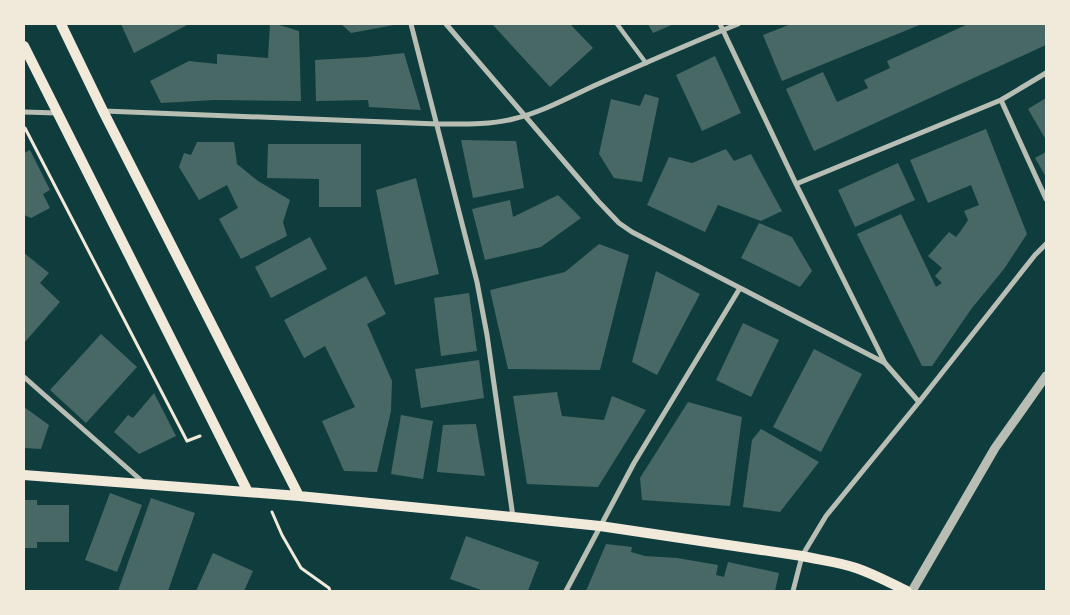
<svg xmlns="http://www.w3.org/2000/svg" width="1070" height="615" font-family="Lora,serif">
<style>
.building{fill:#486865}
.lines{fill:none;stroke-linecap:round;stroke-linejoin:round}
.path{stroke:#f1e9da;stroke-width:3}
.pedestrian{stroke:#b8beb3;stroke-width:4.5}
.minor{stroke:#b8beb3;stroke-width:5}
.tertiary{stroke:#b8beb3;stroke-width:9}
.secondary{stroke:#f1e9da;stroke-width:10}
</style>
<rect width="100%" height="100%" fill="#0f3d3e"/>
<!-- building -->
<path class="building" d="M121,24h68l-55,29z
M270,24h6l23,7 2,70 -86,-1 -54,3 -11,-22 39,-20 28,3v-10l51,4z
M341,24h52l1,1 -43,8z
M492,24h78l23,24 -43,39z
M648,24h26l-21,9z
M791,24h131l-140,57 -19,-46z
M968,24h78v21l-232,106 -28,-62 37,-17 14,30 31,-14 -4,-8 26,-12 -3,-7z
M404,53l17,57 -52,-3 -1,-7 -52,1 -1,-41 52,-3z
M715,56l26,57 -39,18 -26,-56z
M645,94l14,4 -17,84 -28,-4 -15,-24 12,-55 29,7z
M1046,98v42l-18,-31z
M986,129l41,105 -23,35 -32,39 -40,58h-10l-65,-132 44,-20 35,73 6,-4 -7,-7 7,-8 -14,-12 21,-24 7,5 4,-5 8,-12 -4,-9 15,-6 -8,-20 -43,18 -18,-43z
M461,140l55,1 8,47 -51,10z
M197,142h37l3,22 21,17 32,19 -7,22 4,14 -46,23 -22,-40 19,-11 -11,-23 -28,15 -20,-33 5,-14 7,2z
M268,144h93v63h-42v-28l-52,-1z
M726,149l8,12 17,-7 31,57 -21,10 -43,-16 -13,27 -58,-27 22,-48 23,6z
M30,150l20,40 -7,4 7,14 -19,10 -7,-3v-62z
M1046,152v25l-11,-19z
M898,163l17,37 -60,27 -17,-37z
M416,178l23,96 -44,11 -19,-95z
M558,195l23,23 -40,29 -56,13 -13,-51 38,-9 3,17z
M759,223l33,14 20,34 -12,16 -59,-29z
M310,237l17,32 -56,29 -16,-31z
M599,244l30,11 -29,115 -92,-1 -18,-79 75,-18z
M24,253l25,20 -9,10 20,19 -36,41z
M656,271l44,23 -43,81 -25,-13z
M366,276l20,38 -19,10 25,57 -1,30 -14,61 -33,-1 -22,-50 33,-14 -30,-61 -21,12 -20,-38z
M469,293l8,58 -36,5 -7,-58z
M743,323l36,17 -28,57 -35,-17z
M101,334l36,33 -51,56 -36,-33z
M814,349l48,25 -41,78 -48,-25z
M479,360l5,38 -63,10 -6,-39z
M557,392l5,24 42,4 8,-24 34,14 -48,77 -71,-3 -14,-88z
M154,393l22,43 -37,18 -25,-22 14,-17 5,3z
M688,402l54,15 -12,89 -88,-6 -2,-22z
M24,407l25,18 -8,24 -17,-1z
M401,415l32,6 -10,58 -32,-5z
M476,424l9,52 -48,-4 6,-47z
M761,429l58,33 -39,50 -37,-5 9,-67z
M110,493l32,12 -25,67 -32,-12z
M151,498l44,15 -27,78h-50z
M24,500h13v5h32v37h-32v6h-13z
M466,536l73,26 -11,29h-44l-34,-12z
M606,544l26,3 -1,5 14,4 32,2 41,7 -2,10 8,2 4,-15 51,11 -4,18h-189z
M213,553l40,18 -9,20h-48z"/>
<g class="lines">
<!-- path -->
<path class="path" d="M25,128l162,313 13,-5
M272,512l10,23 19,33 28,20 1,3"/>
<!-- pedestrian -->
<path class="pedestrian" d="M617,24l29,39"/>
<!-- minor -->
<path class="minor" d="M411,24l66,258 10,53 26,182
M446,24l152,177 21,22 13,9 253,131
M720,24l76,160 89,179 34,39
M1001,100l45,99
M104,111l333,13c26,0 52,1 76,-5 30,-7 58,-23 85,-35 47,-21 93,-41 140,-60
M24,112l33,1
M796,184l205,-84 45,-27
M24,377l119,105
M566,591l68,-128 106,-175
M793,591l9,-35 24,-40 93,-114 116,-147 11,-11"/>
<!-- tertiary -->
<path class="tertiary" d="M912,591l83,-143 51,-72"/>
<!-- secondary -->
<path class="secondary" d="M61,24l42,87 196,385
M24,46l224,446
M24,475l275,21 214,21 87,9 202,30c18,4 37,6 54,12 18,6 34,15 51,23"/>
</g>
<!-- border -->
<rect width="1070" height="615" fill="none" stroke="#f1e9da" stroke-width="50"/>
</svg>
